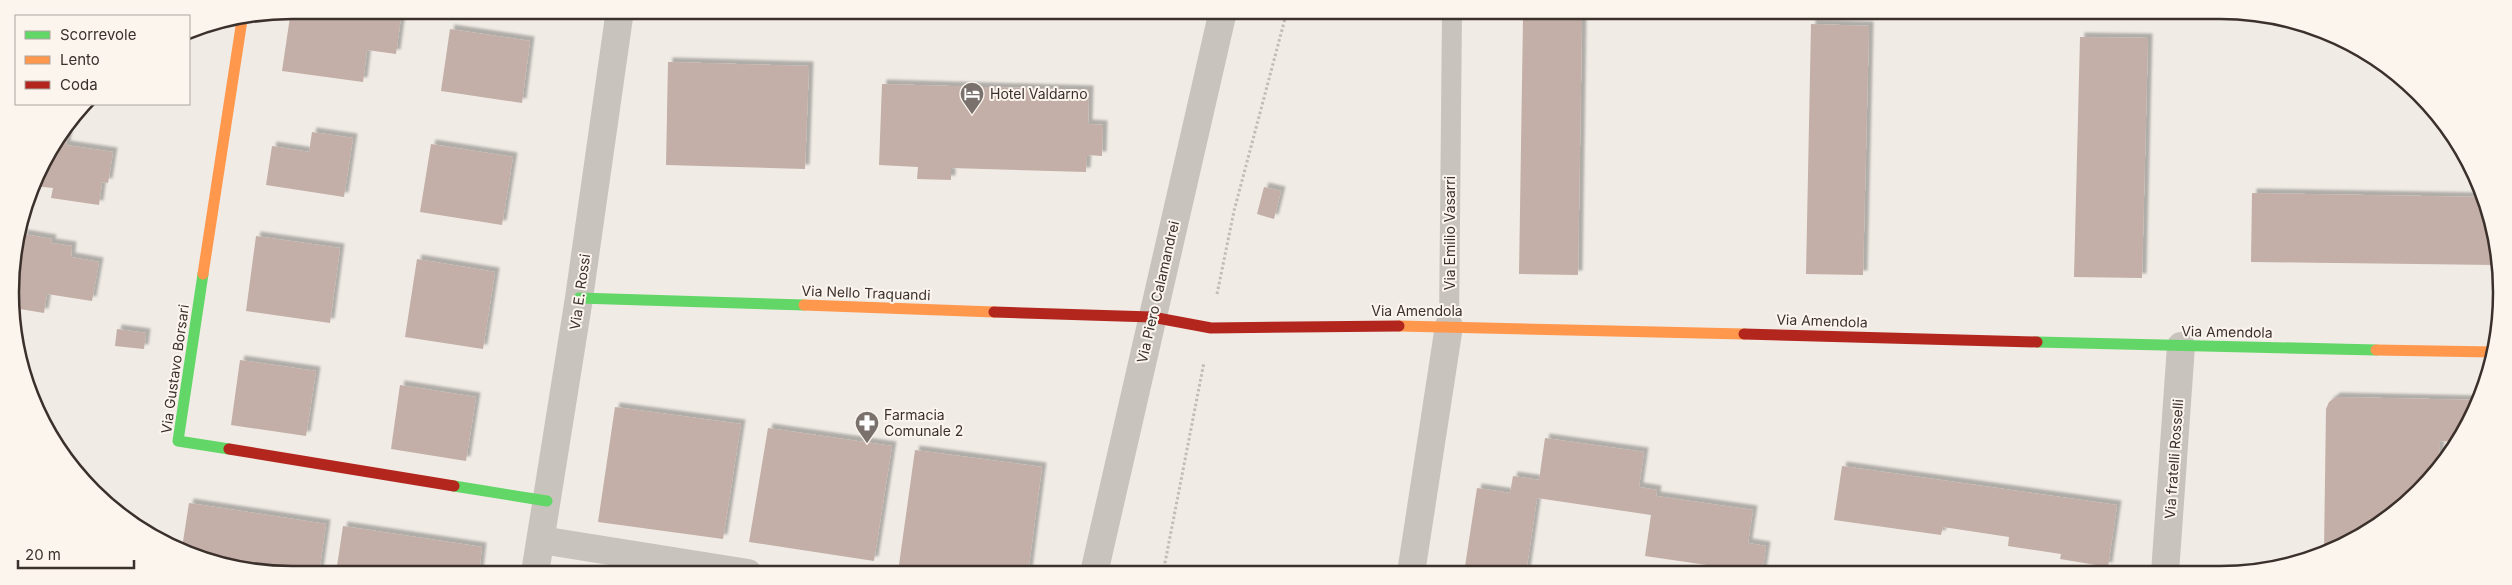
<svg xmlns="http://www.w3.org/2000/svg" width="2512" height="585" font-family="Inter,sans-serif">
<style>
.building{fill:#c3afa7;filter:url(#shadow)}
.lines{fill:none;stroke-linecap:round;stroke-linejoin:round}
.path{stroke:#c2bbb6;stroke-width:3;stroke-dasharray:2.5 2.5;stroke-linecap:butt}
.lane{stroke:#c9c3be;stroke-width:20}
.street{stroke:#c9c3be;stroke-width:28}
.fast{stroke:#63d668;stroke-width:11}
.slow{stroke:#ff974d;stroke-width:11}
.jam{stroke:#b3261e;stroke-width:11}
.labels{text-anchor:middle;stroke-width:4;stroke-linejoin:round;paint-order:stroke}
.poi-label{font-size:14px;fill:#3b302b;stroke:#fbf5ee;text-anchor:start}
.street-label{font-size:14px;fill:#3b302b;stroke:#fbf5ee}
.rim{fill:none;stroke:#3b302b;stroke-width:2.5}
</style>
<defs>
<filter id="shadow"><feDropShadow dx="4.5" dy="-4.5" stdDeviation="1" flood-color="#0004"/></filter>
</defs>
<rect width="100%" height="100%" fill="#f0ebe5"/>
<!-- building -->
<path class="building" d="M291,10h61l20,3v-3h30l-6,44 -29,-4 -4,32 -81,-11z
M1523,18l59,1 -4,256 -59,-1z
M1811,24l58,2 -6,249 -57,-1z
M450,29l80,12 -8,62 -81,-12z
M2080,37l68,1 -6,240 -68,-1z
M668,62l141,4 -4,103 -139,-4z
M882,84l207,6 -1,34 15,1 -1,31 -15,-1 -1,17 -135,-4v12l-34,-1 1,-12 -39,-2z
M312,132l41,6 -9,59 -78,-12 6,-39 37,6z
M65,134l3,1 -2,10 47,7 -5,31 -6,-1 -3,23 -48,-7 2,-10 -19,-2 5,-18z
M431,144l82,13 -11,68 -82,-13z
M1264,187l17,4 -7,28 -17,-5z
M2252,193l229,4 11,23 3,45 -244,-3z
M23,234l29,5 -1,4 21,3 -1,11 28,5 -7,39 -45,-7 -3,19 -30,-5 -1,-10z
M256,236l84,12 -10,75 -84,-12z
M417,259l78,13 -12,77 -78,-12z
M117,329l29,4 -2,16 -29,-3z
M240,360l76,11 -10,65 -75,-11z
M400,385l76,12 -10,64 -75,-12z
M2336,397l142,3 -5,18 -18,24 -15,-1 -1,24 -20,27 -75,54 -20,6 2,-143 3,-7z
M615,407l126,17 -18,115 -125,-17z
M768,428l124,18 -18,115 -125,-19z
M1545,438l99,14 -5,35 18,3 -1,6 97,14 -5,33 18,3 -4,27 -117,-17 6,-41 -114,-17 -11,75h-62l13,-85 33,5 3,-17 26,4z
M915,450l127,17 -14,106h-70l-59,-8z
M1842,466l275,39 -9,62 -48,-8 1,-5 -53,-8 1,-9 -66,-10 -2,8 -107,-15z
M189,503l137,21 -7,49h-64l-73,-25z
M343,526l139,21 -3,26h-143z"/>
<g class="lines">
<!-- path -->
<path class="path" d="M1217,294l17,-83 53,-200
M1163,573l41,-211"/>
<!-- lane -->
<path class="lane" d="M1449,326l3,-315"/>
<!-- street -->
<path class="street" d="M541,540l207,33
M535,573l44,-275 41,-288
M1094,573l129,-562
M1411,573l38,-247
M2165,573l16,-227"/>
<!-- fast -->
<path class="fast" d="M203,274l-25,167 51,8
M579,298l225,7
M2037,342l339,8
M454,486l93,15"/>
<!-- slow -->
<path class="slow" d="M203,274l39,-254
M804,305l190,7
M1399,326l345,8
M2376,350l117,2"/>
<!-- jam -->
<path class="jam" d="M994,312l158,5 59,11 188,-2
M1744,334l293,8
M229,449l225,37"/>
</g>
<!-- icons -->
<defs>
<symbol id="hotel-pin" viewBox="-11 -11 22 30"><path d="M0 17L-7.5 6A9.5 9.5 0 1 1 7.5 6Z" fill="#7a716c" stroke="#fbf5ee"/><path d="M-6-4.5h1.5V1H6V5H4.5V3h-9V5H-6ZM-4 0a1.8 1.8 0 1 1 3.6 0ZM.5 0V-2.5h3Q6-2.5 6 0Z" fill="#fff"/></symbol>
<symbol id="pharmacy-pin" viewBox="-11 -11 22 30"><path d="M0 17L-7.5 6A9.5 9.5 0 1 1 7.5 6Z" fill="#7a716c" stroke="#fbf5ee"/><path d="M-2-6h4v4h4v4h-4v4h-4v-4h-4v-4h4Z" fill="#fff"/></symbol>
</defs>
<g fill-rule="evenodd">
<use href="#hotel-pin" x="958" y="80" width="28" height="38"/>
<use href="#pharmacy-pin" x="853" y="409" width="28" height="38"/>
</g>
<g class="labels">
<!-- poi labels -->
<g class="poi-label">
<text x="990" y="99">Hotel Valdarno</text>
<text x="884" y="420">Farmacia<tspan x="884" dy="16">Comunale 2</tspan></text>
</g>
<!-- street labels -->
<g class="street-label">
<text transform="translate(1450 233) rotate(-90)" y="5">Via Emilio Vasarri</text>
<text transform="translate(580 292) rotate(-82)" y="5">Via E. Rossi</text>
<text transform="translate(1158 292) rotate(-77)" y="5">Via Piero Calamandrei</text>
<text transform="translate(866 293) rotate(2)" y="5">Via Nello Traquandi</text>
<text x="1417" y="316">Via Amendola</text>
<text transform="translate(1822 321) rotate(2)" y="5">Via Amendola</text>
<text transform="translate(2227 332) rotate(1)" y="5">Via Amendola</text>
<text transform="translate(175 369) rotate(-82)" y="5">Via Gustavo Borsari</text>
<text transform="translate(2174 459) rotate(-86)" y="5">Via fratelli Rosselli</text>
</g>
</g>
<!-- crop -->
<path d="M0 0H2512V585H0ZM292 19H2220A273 273 0 0 1 2493 292V293A273 273 0 0 1 2220 566H292A273 273 0 0 1 19 293V292A273 273 0 0 1 292 19Z" fill="#fbf5ee" fill-rule="evenodd"/>
<path class="rim" d="M292 19H2220A273 273 0 0 1 2493 292V293A273 273 0 0 1 2220 566H292A273 273 0 0 1 19 293V292A273 273 0 0 1 292 19Z"/>
<!-- legend -->
<rect x="15" y="15" width="175" height="90" fill="#fbf5ee" stroke="#aea6a0"/>
<rect x="25" y="31" width="25" height="8" fill="#63d668" stroke="#aea6a0"/>
<text x="60" y="40" font-size="15" fill="#3b302b">Scorrevole</text>
<rect x="25" y="56" width="25" height="8" fill="#ff974d" stroke="#aea6a0"/>
<text x="60" y="65" font-size="15" fill="#3b302b">Lento</text>
<rect x="25" y="81" width="25" height="8" fill="#b3261e" stroke="#aea6a0"/>
<text x="60" y="90" font-size="15" fill="#3b302b">Coda</text>
<!-- scale -->
<path d="M18 560v8h116v-8" fill="none" stroke="#3b302b" stroke-width="2.5"/>
<text x="25" y="560" font-size="15" fill="#3b302b" stroke="#fbf5ee" stroke-width="4" paint-order="stroke">20 m</text>
</svg>
